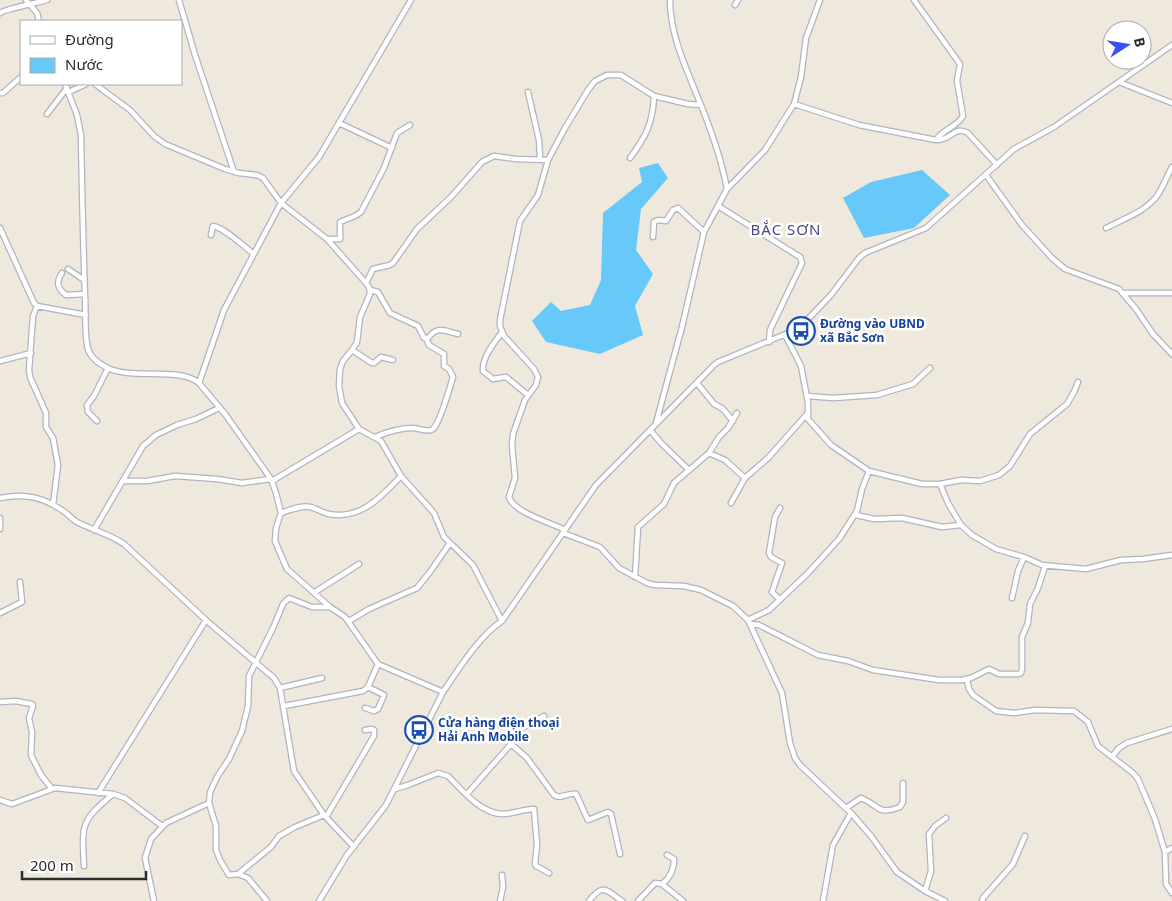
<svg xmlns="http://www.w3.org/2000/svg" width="1172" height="901" font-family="'Noto Sans',sans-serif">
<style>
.water{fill:#67c8fa}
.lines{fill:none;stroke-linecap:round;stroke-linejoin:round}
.minor-casing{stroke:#b1b3c1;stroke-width:7}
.minor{stroke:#fff;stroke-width:4.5}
.labels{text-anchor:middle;stroke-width:5;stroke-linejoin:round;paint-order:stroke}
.transit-label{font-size:12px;font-weight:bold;fill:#164399;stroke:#fff;text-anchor:start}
.quarter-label{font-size:15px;letter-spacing:1px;fill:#474d82;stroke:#fff}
</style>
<rect width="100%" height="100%" fill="#efe9dd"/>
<!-- water -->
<path class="water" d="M658,163l10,15 -27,31 -5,41 17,24 -18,32 8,29 -43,19 -54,-12 -14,-21 19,-19 10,9 29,-6 11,-25 2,-67 39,-31 -3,-14z
M922,170l28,25 -36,33 -50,10 -21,-40 28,-16z"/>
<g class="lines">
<defs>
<path id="minor" d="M26,0l11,13 2,8
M179,0l16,55 39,117
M670,0c0,33 14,63 26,93 13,31 25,63 31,96
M914,0l46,64 -3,17 6,35c-6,11 -20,13 -27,24
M735,5l3,-5
M0,13c5,-4 37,-10 47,-13
M1119,82l53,21
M65,84l12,31 4,20c1,54 2,107 4,160 1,16 -1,39 3,54 3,10 13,16 22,20 24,10 70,-2 89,14l26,31 46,65 5,14 5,20 -5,15 -1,13 12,28 43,38 15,10 33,47 65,28
M95,84l35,26 24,26 11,8 60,25 14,4 18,2 6,3 18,25 46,36 39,44 3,4 1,7 -10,23 -3,25 -5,8 -9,11 -3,8 -1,17 3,17 17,26 22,12 20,35 33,37 10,24 29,28 29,56
M69,92l17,-8
M528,92l11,48 1,18
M0,93h3l18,-16
M794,104l65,21 77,15c16,1 17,-15 32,-7l29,32
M47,114l20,-26
M339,123l53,25
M630,158c16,-21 23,-36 24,-62
M986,175l36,50 30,33 13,11 8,3 46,17 17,20 17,25 19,20
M718,206l82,51 2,6 -32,67 -1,12
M0,228l34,75 3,3 49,9
M1106,228c17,-9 39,-16 51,-32 6,-9 10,-20 15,-29
M211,235l2,-9c12,2 30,20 41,28
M653,237l1,-15 4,-2 8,1 7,-11 5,-2 26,24
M327,239h13v-17l15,-6 6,-4 23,-44 13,-35 13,-8
M68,269l16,11
M62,273c-6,9 -5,15 4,22l19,-1
M366,283l7,-14 17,-4 3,-2 24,-34 34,-32 31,-35 12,-6 22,3 32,1
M370,290l8,2 12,21 28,13 6,12h4c10,-13 16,-7 30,-4
M1123,293h49
M37,306l-4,10 -4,54 1,7 16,36v14l7,11 5,27 -5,40
M502,332c-8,11 -20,25 -19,39l10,8 13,-2 22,18
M785,335l16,31 7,37v16l23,26 38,26 53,13h18l21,-4 19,1 19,-6 11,-9 20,-32 37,-30 7,-12 4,-10
M352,350l20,13h2l7,-6 12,3
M0,361l31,-8
M199,383l25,-73 57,-107 38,-46 92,-157
M697,383l17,21 9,5 10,12
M807,396l26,2 44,-3 36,-11 17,-16
M97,421l-9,-9 -1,-7 7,-9 14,-28
M656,423l26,-96 22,-95 23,-43 38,-39 29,-46 7,-27 5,-39 14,-38
M650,430l12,14 27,26
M375,437c12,-5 25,-9 38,-9 5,0 15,5 20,1 7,-6 17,-42 20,-52l-4,-8 -5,-3v-12l-15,-9 -3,-7
M709,453l16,7 20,18
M123,481h24l28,-5 42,3 25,4 29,-4
M272,481l87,-52
M940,484l8,19 13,22 11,10 24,14 28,8 18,8 44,4 35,-9 22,-1 29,-4
M0,498c26,-5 44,-1 66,15 5,4 9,9 15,11 15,7 30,11 43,20l84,78 66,56 6,10 14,83 30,44 30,32
M731,503l14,-25 23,-20 39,-44
M281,513c9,-3 20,-8 30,-6 6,2 12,6 18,7 32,6 52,-17 72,-38
M856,515l18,4 28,-1 40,9 19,-2
M0,518v11
M94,530l49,-84 13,-11 21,-10 19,-6 23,-11
M565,530c-15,-8 -51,-17 -56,-33l6,-19 -3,-33 1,-11 12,-34 11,-15 2,-8 -4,-8 -30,-33 -4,-10v-6l20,-99 18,-26 10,-35 17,-32 23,-38 7,-9 12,-6h14l33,21 34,8 13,1
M563,533l37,14 19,21 28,15 8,2 29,1 17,4 32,16 15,14 34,73 8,50 5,15 5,7 51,48 20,23 26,36 28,19 20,10
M635,577l3,-50 26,-23 10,-21 35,-30 10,-16 9,-9 9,-15
M315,592l44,-28
M1012,598l6,-27 6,-14
M780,600l-8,-8 10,-29 -11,-6 -2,-4 6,-36 5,-9
M0,613l22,-11 -2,-20
M748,620l21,-10 39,-37 31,-34 18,-28 5,-22 7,-18
M349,621l20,-12 48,-21 13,-16 20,-29
M751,624l8,1 59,30 30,6 25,9 66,10h23l9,-2 18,-9 10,5h20l2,-1 1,-4v-32l6,-14 2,-19 8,-16 7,-22
M967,680l2,9 4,6 23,16 18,2 21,-3 39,1 14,11 10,24 35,27 5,6 17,40 10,33 1,32 6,9
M280,688l42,-10
M0,702l15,-1 17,3 1,2 -4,12 3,14 -1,23 10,20 11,14
M284,706l79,-15 5,-4 10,-23
M365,708l9,3 4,-2 6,-14 -16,-8
M511,744l16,14 27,37c8,5 14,-3 22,-1l12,26 20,-8 3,2 9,40
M1112,757l7,-9 8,-5 45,-14
M395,789l13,-4 30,-12 10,3c14,14 33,38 55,38 10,0 21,-5 31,-5l3,35 -2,20 1,2 13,7
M98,793l108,-173
M467,794l44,-50 9,-15 24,-13
M0,800l12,4 43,-16 58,6 12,4 37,28
M846,808l15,-10c19,7 15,18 39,9l3,-5v-19
M326,817l48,-81v-6l-2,-1 -7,1
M1165,852l7,-4
M84,866c-2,-42 -4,-44 29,-72
M238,874l33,-27 8,-11 16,-9 29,-12
M662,884c8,-6 12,-15 12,-25l-7,-4
M925,891l6,-20 -2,-37 6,-8 11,-8
M154,901l-9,-43 6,-19 15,-16 43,-20
M267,901l-19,-23 -10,-4 -9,1 -9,-15 -4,-10v-24l-7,-23 1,-11 7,-15 12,-18 13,-28 6,-25 1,-30 24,-48 10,-24 6,-6 23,9h18
M319,901l28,-46 39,-50 57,-113c15,-22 37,-57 59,-71l94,-136 118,-120 4,-3 75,-31 18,-15 20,-21 28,-37 6,-5 61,-25 88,-79 40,-22 118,-82
M500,901l3,-14 -1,-12
M589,901c14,-18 16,-12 33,0
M638,901l17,-18 7,1 21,17
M823,901l10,-56 18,-32
M982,901l1,-3 30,-34 12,-28"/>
</defs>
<!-- minor casing -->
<use href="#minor" class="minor-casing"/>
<!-- minor -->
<use href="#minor" class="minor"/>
</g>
<!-- icons -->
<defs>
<symbol id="bus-ring" viewBox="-11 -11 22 22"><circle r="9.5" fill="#fff" stroke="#1a4fb4" stroke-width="1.5"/><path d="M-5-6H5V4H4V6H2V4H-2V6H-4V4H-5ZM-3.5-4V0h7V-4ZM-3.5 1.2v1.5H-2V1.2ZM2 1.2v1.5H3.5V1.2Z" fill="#1a4fb4"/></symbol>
</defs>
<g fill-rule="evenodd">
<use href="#bus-ring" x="785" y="315" width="32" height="32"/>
<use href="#bus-ring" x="403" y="714" width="32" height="32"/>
</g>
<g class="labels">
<!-- transit labels -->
<g class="transit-label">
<text x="820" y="328">Đường vào UBND<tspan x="820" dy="14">xã Bắc Sơn</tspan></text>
<text x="438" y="727">Cửa hàng điện thoại<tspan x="438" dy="14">Hải Anh Mobile</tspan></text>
</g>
<!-- quarter labels -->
<g class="quarter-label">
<text x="786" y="235">BẮC SƠN</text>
</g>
</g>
<!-- legend -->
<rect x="20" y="20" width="162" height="65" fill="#ffffff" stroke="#ababab"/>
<rect x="30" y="36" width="25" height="8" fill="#ffffff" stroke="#ababab"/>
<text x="65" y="45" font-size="15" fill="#2c2c2c">Đường</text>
<rect x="30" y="58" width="25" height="15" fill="#67c8fa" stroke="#ababab"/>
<text x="65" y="70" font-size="15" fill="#2c2c2c">Nước</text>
<!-- north arrow -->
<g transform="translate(1127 45) rotate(78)"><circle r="24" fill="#ffffff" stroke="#ababab"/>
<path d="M0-4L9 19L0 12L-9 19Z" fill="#3a50ff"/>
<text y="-8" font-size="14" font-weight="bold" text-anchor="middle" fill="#2c2c2c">B</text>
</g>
<!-- scale -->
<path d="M22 871v8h124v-8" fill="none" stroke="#2c2c2c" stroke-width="2.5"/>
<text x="30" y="871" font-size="15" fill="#2c2c2c" stroke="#ffffff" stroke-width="4" paint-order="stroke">200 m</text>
</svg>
